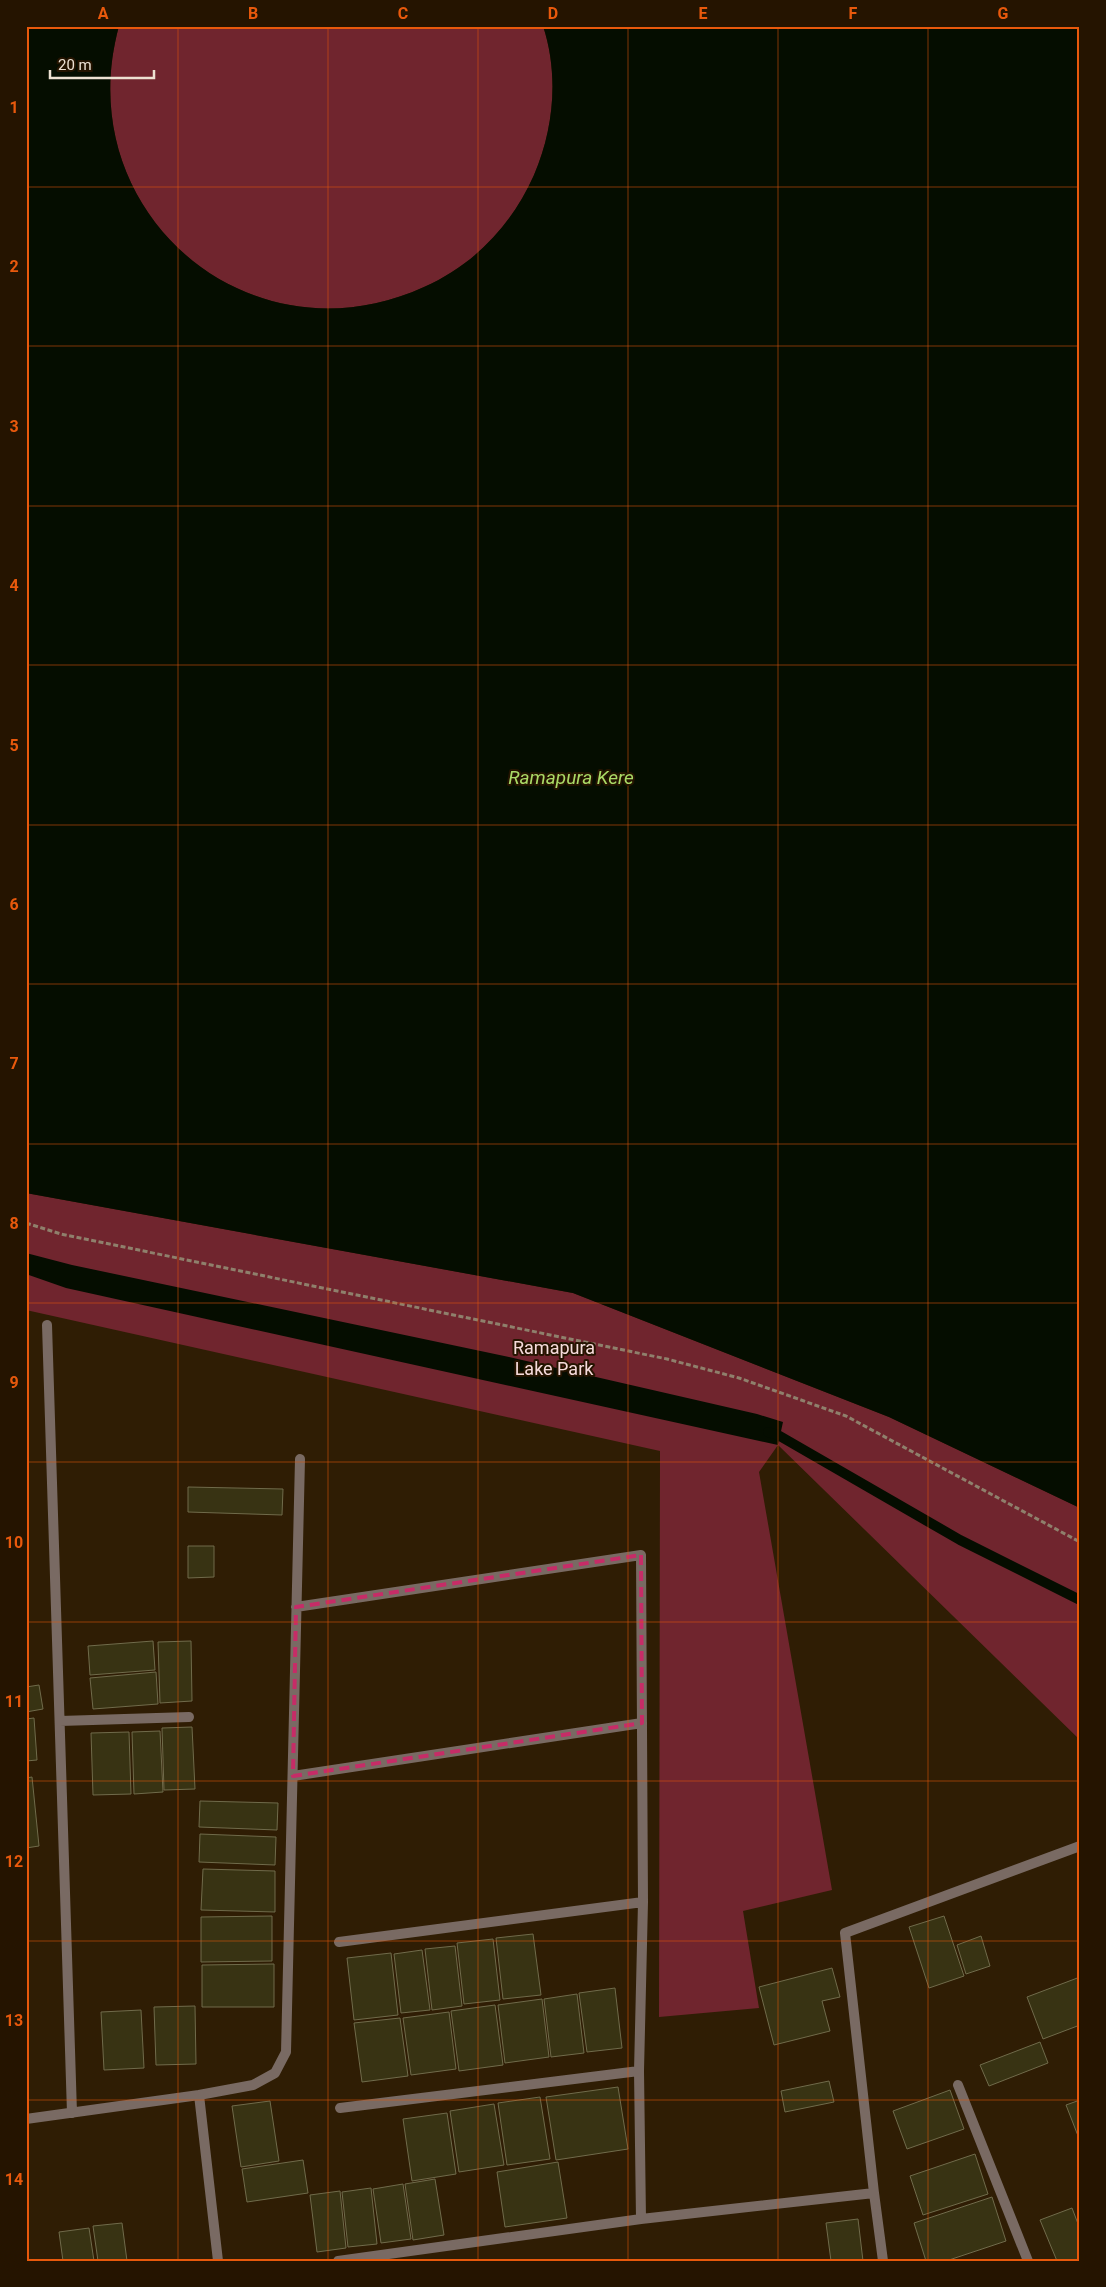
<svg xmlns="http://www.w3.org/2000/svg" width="1106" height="2287" font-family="Roboto,sans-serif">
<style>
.green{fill:#70252e}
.water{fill:#050d00}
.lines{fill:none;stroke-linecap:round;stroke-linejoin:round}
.stream{stroke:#050d00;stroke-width:10}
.building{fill:#383313;stroke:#706b4b}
.path{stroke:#8f806c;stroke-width:3;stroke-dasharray:5 2.5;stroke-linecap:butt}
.minor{stroke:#796a63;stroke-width:10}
.marked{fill:none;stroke:#c62c67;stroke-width:4;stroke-dasharray:10 6;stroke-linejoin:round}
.grid{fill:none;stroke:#e8590c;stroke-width:1;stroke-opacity:0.55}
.labels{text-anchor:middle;stroke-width:4;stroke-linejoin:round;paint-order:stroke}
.park-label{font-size:18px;fill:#f6dbdb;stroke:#251400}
.water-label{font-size:19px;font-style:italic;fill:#aada66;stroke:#251400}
.neatline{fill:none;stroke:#e8590c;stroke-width:2}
.grid-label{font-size:16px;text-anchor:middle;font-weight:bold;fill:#e8590c}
</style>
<rect width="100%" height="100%" fill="#2f1d04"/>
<!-- green -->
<path class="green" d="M119,26h424c16,48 11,103 -9,149 -22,50 -60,90 -110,112 -175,80 -356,-76 -305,-261z
M26,1193l547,100 316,124 191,91v232l-302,-295 -19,27 73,418 -89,21 16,97 -100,9 1,-566 -634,-141z"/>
<!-- water -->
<path class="water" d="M26,26h93c-51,185 130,341 305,261 50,-22 88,-62 110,-112 20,-46 25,-101 9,-149h537v1482l-191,-91 -316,-124 -547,-100z
M26,1253l46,12 437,92 248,57 26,8 -5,23 -712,-157 -40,-14z"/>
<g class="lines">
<!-- stream -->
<path class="stream" d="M768,1432l10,3 182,105 120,60"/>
</g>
<!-- building -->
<path class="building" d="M188,1487l95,2 -1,26 -94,-3z
M188,1546h26v31l-26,1z
M153,1641l2,29 -65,5 -2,-29z
M191,1641l1,60 -32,2 -2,-61z
M156,1672l2,32 -65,5 -3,-31z
M39,1685l4,24 -17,3v-25z
M34,1718l3,42 -11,1v-42z
M192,1727l3,62 -31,1 -2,-62z
M160,1731l3,61 -29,2 -2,-62z
M129,1732l2,62 -38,1 -2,-62z
M32,1777l7,69 -13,2v-70z
M200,1801l78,2 -1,27 -78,-3z
M200,1834l76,3 -1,28 -76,-3z
M203,1869l72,2v41l-74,-2z
M272,1916v45l-71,1v-45z
M944,1916l20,60 -35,12 -20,-61z
M533,1934l8,61 -38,4 -7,-61z
M981,1936l9,30 -24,8 -9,-29z
M493,1939l7,61 -36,4 -7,-61z
M455,1946l7,60 -30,4 -7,-61z
M422,1950l8,60 -29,3 -7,-59z
M391,1953l7,62 -44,5 -7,-62z
M274,1964v43h-72v-42z
M832,1968l8,29 -18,4 8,30 -56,14 -15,-58z
M1080,1977v48l-37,14 -16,-42z
M615,1988l7,60 -35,4 -8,-59z
M577,1994l7,59 -33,4 -7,-58z
M542,1999l7,58 -44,6 -7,-58z
M495,2005l8,60 -44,6 -8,-60z
M195,2006l1,58 -40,1 -2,-58z
M141,2010l3,58 -40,2 -3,-58z
M449,2012l7,57 -45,6 -8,-57z
M400,2018l8,58 -46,6 -8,-59z
M1040,2042l8,21 -59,23 -9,-21z
M829,2081l5,21 -49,10 -4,-21z
M618,2087l10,62 -72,11 -10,-63z
M950,2090l14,39 -57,20 -14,-38z
M540,2097l10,62 -43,6 -9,-62z
M1080,2100v41l-14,-36z
M270,2101l9,60 -38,6 -9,-61z
M494,2104l10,61 -45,7 -9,-61z
M447,2113l9,61 -44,7 -9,-62z
M975,2154l13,40 -65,21 -13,-39z
M303,2160l5,33 -61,9 -5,-33z
M558,2162l9,56 -62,9 -8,-55z
M435,2179l9,56 -31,5 -8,-56z
M403,2184l8,55 -30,4 -8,-54z
M371,2188l6,56 -29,3 -6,-55z
M340,2191l6,57 -29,4 -7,-57z
M992,2197l14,44 -60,20h-20l-12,-38z
M1072,2208l8,21v32h-23l-17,-41z
M858,2219l5,42h-32l-5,-38z
M122,2223l5,38h-29l-5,-35z
M89,2228l5,33h-31l-4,-29z"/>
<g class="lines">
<!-- path -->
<path class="path" d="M26,1223l35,11 606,125 72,19 107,38 234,126"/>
<!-- minor -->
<path class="minor" d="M47,1325l25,788
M296,1607l345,-52 2,347
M60,1721l129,-4
M293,1776l349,-53
M339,1942l304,-40 -4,169 2,148
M958,2085l70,176
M199,2095l54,-10 22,-12 11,-21 14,-593
M340,2108l299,-37
M26,2119l173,-24 19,166
M874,2193l-29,-260 235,-87
M338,2261l303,-42 233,-26 9,68"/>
</g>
<!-- marked area -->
<path class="marked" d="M641,1555l1,168 -349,53 3,-169z"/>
<!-- grid -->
<path class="grid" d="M178,26v2235M328,26v2235M478,26v2235M628,26v2235M778,26v2235M928,26v2235M26,187h1054M26,346h1054M26,506h1054M26,665h1054M26,825h1054M26,984h1054M26,1144h1054M26,1303h1054M26,1462h1054M26,1622h1054M26,1781h1054M26,1941h1054M26,2100h1054"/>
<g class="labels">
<!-- park labels -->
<g class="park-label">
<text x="554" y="1354">Ramapura<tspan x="554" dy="21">Lake Park</tspan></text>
</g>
<!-- water labels -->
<g class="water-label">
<text x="571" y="784">Ramapura Kere</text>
</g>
</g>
<!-- border -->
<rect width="1106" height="2287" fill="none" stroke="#251400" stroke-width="55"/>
<!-- scale -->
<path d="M50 70v8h104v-8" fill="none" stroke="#ede1d2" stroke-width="2.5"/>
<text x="58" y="70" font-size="15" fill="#ede1d2" stroke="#251400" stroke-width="4" paint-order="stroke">20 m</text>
<rect x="28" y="28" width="1050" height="2232" class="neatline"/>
<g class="grid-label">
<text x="103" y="19">A</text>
<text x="253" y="19">B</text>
<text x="403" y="19">C</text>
<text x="553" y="19">D</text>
<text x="703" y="19">E</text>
<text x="853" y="19">F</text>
<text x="1003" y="19">G</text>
<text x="14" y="113">1</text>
<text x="14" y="272">2</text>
<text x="14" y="432">3</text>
<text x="14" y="591">4</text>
<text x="14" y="751">5</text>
<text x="14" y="910">6</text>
<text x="14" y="1069">7</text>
<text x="14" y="1229">8</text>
<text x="14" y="1388">9</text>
<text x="14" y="1548">10</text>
<text x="14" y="1707">11</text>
<text x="14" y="1867">12</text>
<text x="14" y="2026">13</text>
<text x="14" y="2185">14</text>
</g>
</svg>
